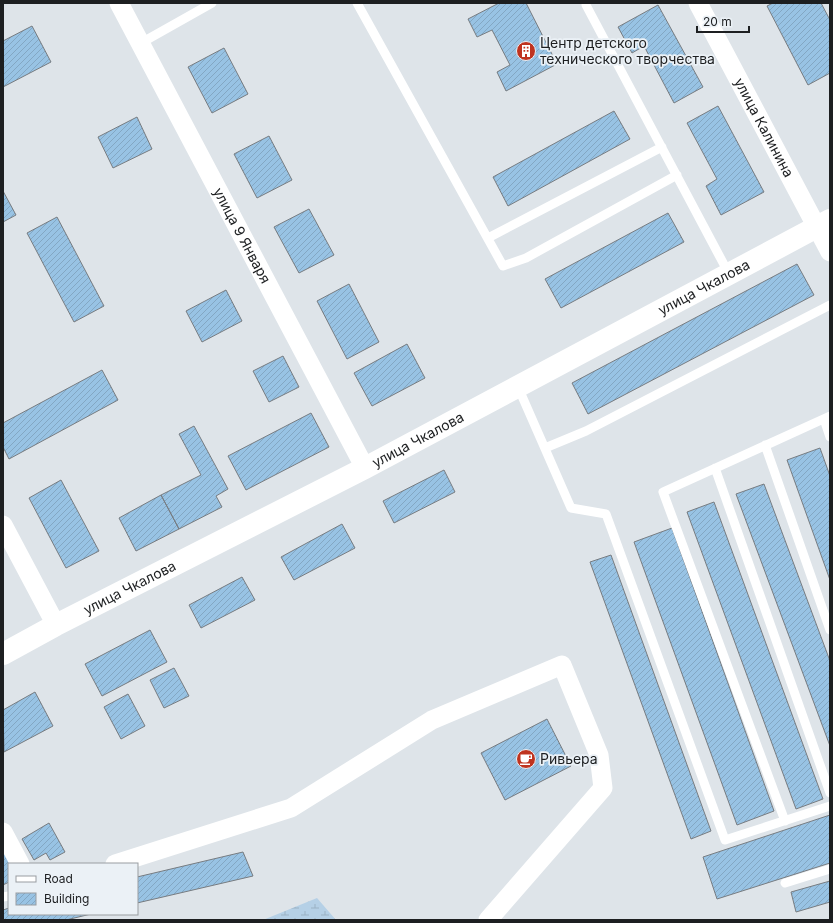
<svg xmlns="http://www.w3.org/2000/svg" width="833" height="923" font-family="Inter,sans-serif">
<style>
.wetland{fill:url(#wetland-marsh)}
.building{fill:url(#building-hatch);stroke:#777c81}
.lines{fill:none;stroke-linecap:round;stroke-linejoin:round}
.service{stroke:#fff;stroke-width:9}
.minor{stroke:#fff;stroke-width:19}
.tertiary{stroke:#fff;stroke-width:22}
.labels{text-anchor:middle;stroke-width:3.5;stroke-linejoin:round;paint-order:stroke}
.poi-label{font-size:14px;fill:#1d1f21;stroke:#ebf1f6;text-anchor:start}
.street-label{font-size:14px;fill:#1d1f21;stroke:#ebf1f6}
</style>
<defs>
<pattern id="wetland-marsh" width="20" height="14" patternUnits="userSpaceOnUse"><rect width="20" height="14" fill="#b5d0e6"/><path d="M1 5h8M5 5V1M11 12h8M15 12V8" fill="none" stroke="#9bb2c5"/></pattern>
<pattern id="building-hatch" width="6" height="6" patternUnits="userSpaceOnUse"><rect width="6" height="6" fill="#98c3e4"/><path d="M-1 1l2-2M0 6l6-6M5 7l2-2" fill="none" stroke="#83a7c3"/></pattern>
</defs>
<rect width="100%" height="100%" fill="#dee4e9"/>
<!-- wetland -->
<path class="wetland" d="M317,898l19,22h-73z"/>
<!-- building -->
<path class="building" d="M499,3h27l31,61 -51,27 -9,-19 13,-7 -18,-35 -15,7 -9,-18z
M773,3h48l9,17v53l-22,12 -41,-79z
M658,5l45,82 -29,16 -30,-57 -12,7 -14,-26z
M32,26l19,36 -48,25v-46z
M224,48l24,46 -36,19 -24,-46z
M718,106l46,86 -43,23 -15,-29 11,-7 -30,-56z
M614,111l16,28 -122,67 -15,-29z
M137,117l15,32 -39,19 -15,-31z
M269,136l23,44 -35,18 -23,-44z
M3,191l13,24 -13,7z
M309,209l25,46 -35,18 -25,-46z
M668,213l16,29 -123,66 -16,-29z
M57,217l47,89 -30,16 -47,-89z
M797,264l17,31 -226,119 -16,-31z
M349,284l30,58 -32,17 -30,-58z
M226,290l16,31 -40,21 -16,-31z
M407,344l18,34 -53,28 -18,-33z
M283,356l16,31 -30,15 -16,-31z
M102,370l16,30 -109,59 -6,-12v-24z
M311,413l18,34 -83,43 -18,-34z
M194,426l34,63 -12,7 6,11 -43,22 -18,-34 40,-20 -22,-41z
M820,448l10,28v104l-43,-120z
M444,470l11,22 -61,31 -11,-22z
M61,480l38,71 -33,17 -37,-70z
M764,484l66,177v85l-94,-252z
M161,495l18,34 -43,22 -17,-33z
M714,502l109,297 -27,10 -109,-297z
M342,524l13,24 -61,32 -13,-23z
M672,528l102,283 -37,14 -103,-283z
M611,555l100,276 -20,8 -101,-277z
M242,577l13,23 -54,28 -12,-23z
M150,630l17,32 -65,34 -17,-32z
M174,668l15,28 -25,12 -14,-28z
M35,692l18,34 -49,26 -1,-42z
M128,694l17,32 -24,13 -17,-32z
M547,719l24,47 -66,34 -24,-47z
M830,815v48l-113,36 -14,-42z
M49,823l16,29 -15,8 -4,-7 -12,7 -12,-21z
M3,850l8,14h-2v18l-6,3z
M243,852l10,24 -116,27v-26z
M830,881v21l-34,10 -5,-20z
M9,908v6h82l-25,6h-63v-10z"/>
<g class="lines">
<!-- service -->
<path class="service" d="M357,3l146,263 23,-8 151,-83
M586,5l143,269
M141,43l71,-40
M488,238l174,-91
M518,387l53,121 35,6 119,326 105,-34
M824,419l6,18
M765,445l65,185
M545,448l41,-17 244,-126
M715,468l115,325
M785,821l-122,-329 167,-76
M785,883l45,-14
M3,897l6,-1"/>
<!-- minor -->
<g class="minor">
<path id="s1" d="M119,3l246,465"/>
<path id="s2" d="M698,3l132,249"/>
<path d="M3,525l53,100"/>
<path d="M3,832l17,32"/>
<path d="M115,864l176,-56 141,-88 130,-55 37,90 4,33 -115,132"/>
</g>
<!-- tertiary -->
<path class="tertiary" id="s3" d="M3,654l53,-29 309,-157 465,-248"/>
</g>
<!-- icons -->
<defs>
<symbol id="building-disc" viewBox="-11 -11 22 22"><circle r="9.5" fill="#bf331f" stroke="#ebf1f6"/><path d="M-4-6H4V6H1V3H-1V6H-4ZM-2.5-4.3h1.7v1.8h-1.7ZM.8-4.3h1.7v1.8H.8ZM-2.5-1h1.7V.8h-1.7ZM.8-1h1.7V.8H.8Z" fill="#fff"/></symbol>
<symbol id="cafe-disc" viewBox="-11 -11 22 22"><circle r="9.5" fill="#bf331f" stroke="#ebf1f6"/><path d="M-5.5-4.5H6V0H3Q3 3.5 0 3.5H-2.5Q-5.5 3.5-5.5 0ZM3-3.2v2h1.7v-2ZM-6 4.5H4V6H-6Z" fill="#fff"/></symbol>
</defs>
<g fill-rule="evenodd">
<use href="#building-disc" x="515" y="40" width="22" height="22"/>
<use href="#cafe-disc" x="515" y="748" width="22" height="22"/>
</g>
<g class="labels">
<!-- poi labels -->
<g class="poi-label">
<text x="540" y="48">Центр детского<tspan x="540" dy="16">технического творчества</tspan></text>
<text x="540" y="764">Ривьера</text>
</g>
<!-- street labels -->
<g class="street-label">
<text dy="5" stroke="none"><textPath href="#s2" startOffset="141">улица Калинина</textPath></text>
<text dy="5" stroke="none"><textPath href="#s1" startOffset="263">улица 9 Января</textPath></text>
<text dy="5" stroke="none"><textPath href="#s3" startOffset="791">улица Чкалова</textPath></text>
<text dy="5" stroke="none"><textPath href="#s3" startOffset="467">улица Чкалова</textPath></text>
<text dy="5" stroke="none"><textPath href="#s3" startOffset="143">улица Чкалова</textPath></text>
</g>
</g>
<!-- border -->
<rect width="833" height="923" fill="none" stroke="#1d1f21" stroke-width="8"/>
<!-- legend -->
<rect x="8" y="863" width="130" height="52" fill="#ebf1f6" stroke="#999da1"/>
<rect x="16" y="876" width="20" height="6" fill="#ffffff" stroke="#999da1"/>
<text x="44" y="883" font-size="12" fill="#1d1f21">Road</text>
<rect x="16" y="893" width="20" height="12" fill="url(#building-hatch)" stroke="#999da1"/>
<text x="44" y="903" font-size="12" fill="#1d1f21">Building</text>
<!-- scale -->
<path d="M697 26v6h52v-6" fill="none" stroke="#1d1f21" stroke-width="2"/>
<text x="703" y="26" font-size="12" fill="#1d1f21" stroke="#ebf1f6" stroke-width="3" paint-order="stroke">20 m</text>
</svg>
